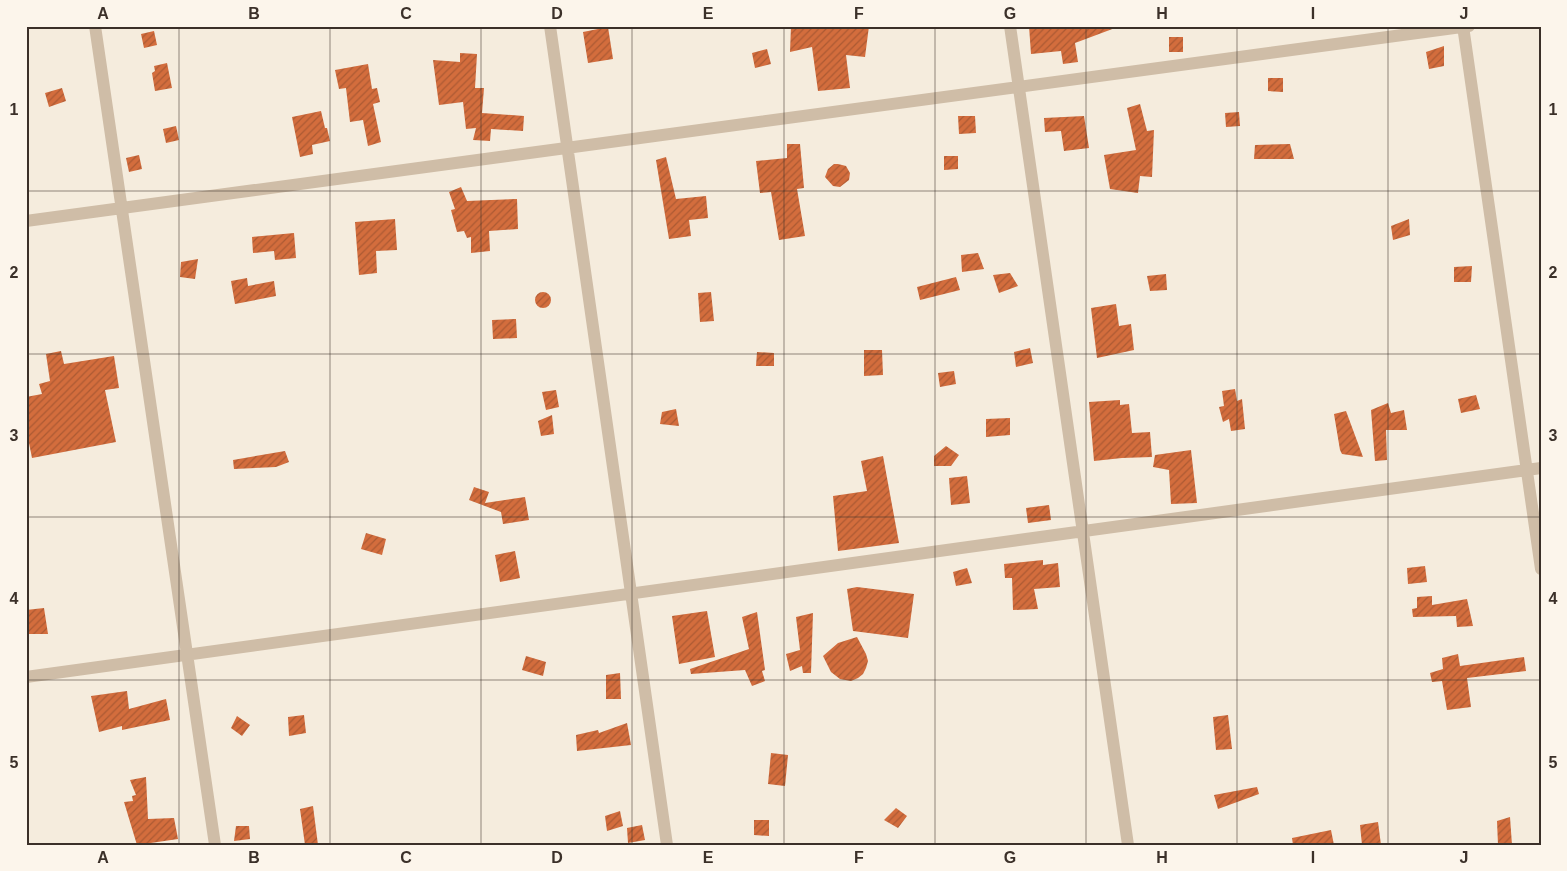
<svg xmlns="http://www.w3.org/2000/svg" width="1567" height="871" font-family="Helvetica,sans-serif">
<style>
.building{fill:url(#building-hatch)}
.lines{fill:none;stroke-linecap:round;stroke-linejoin:round}
.minor{stroke:#cfbda7;stroke-width:12}
.grid{fill:none;stroke:#3b3029;stroke-width:1;stroke-opacity:0.55}
.neatline{fill:none;stroke:#3b3029;stroke-width:2}
.grid-label{font-size:16px;text-anchor:middle;font-weight:bold;fill:#3b3029}
</style>
<defs>
<pattern id="building-hatch" width="6" height="6" patternUnits="userSpaceOnUse" patternTransform="scale(1.25)"><rect width="6" height="6" fill="#d36d3d"/><path d="M-1 1l2-2M0 6l6-6M5 7l2-2" fill="none" stroke="#ac5a33"/></pattern>
</defs>
<rect width="100%" height="100%" fill="#f5ecdd"/>
<!-- building -->
<path class="building" d="M791,26h78l-4,31 -19,-2 4,33 -32,3 -6,-44 -22,5z
M1029,26h86v2l-40,15 3,19 -15,2 -2,-13 -30,3z
M608,27l5,32 -25,4 -5,-31z
M154,31l3,14 -13,3 -3,-14z
M1169,37h14v15h-14z
M1444,46v20l-15,3 -3,-17z
M767,49l4,15 -16,4 -3,-15z
M460,53l17,1 -2,34h9l-2,25 42,3 -1,15 -32,-2 -1,12 -17,-1 3,-12 -10,1 -3,-27 -24,3 -6,-45 27,2z
M167,63l5,25 -17,3 -3,-18 3,-2 -1,-5z
M368,64l4,25 5,-1 3,14 -7,2 8,38 -13,4 -5,-26 -13,2 -4,-34 -7,1 -4,-19z
M1268,78h15v14l-15,-1z
M62,88l4,13 -17,6 -4,-14z
M1140,104l7,27 7,-1 -2,47 -12,-1 -2,17 -28,-4 -6,-34 32,-5 -9,-42z
M321,111l4,17h2l3,13 -18,4 1,9 -13,3 -8,-40z
M1239,112l1,14 -14,1 -1,-14z
M958,116h17l1,17 -17,1z
M1084,116l5,32 -25,3 -3,-20 -16,1 -1,-14z
M176,126l3,14 -13,3 -3,-14z
M787,144h13l4,44 -7,1 8,47 -26,4 -8,-48 -11,1 -4,-32 31,-3z
M1290,144l4,15h-40l1,-14z
M139,155l3,14 -13,3 -3,-14z
M944,156h14v13l-14,1z
M666,157l10,42 30,-3 2,22 -19,2 2,16 -22,3 -13,-79z
M834,164h4l8,2 4,7 -1,7 -9,7 -7,-1 -8,-9 3,-8z
M461,187l6,14 50,-2 1,30 -29,2 1,20 -19,2v-16l-4,1 -3,-7 -7,1 -6,-22 4,-1 -6,-17z
M395,219l2,31 -21,1 1,22 -18,2 -4,-53z
M1409,219l1,16 -17,5 -2,-14z
M294,233l2,25 -21,2 -1,-9 -21,2 -1,-16z
M978,253l6,16 -22,3 -1,-17z
M198,259l-3,20 -15,-2 1,-15z
M1472,266l-1,16h-17v-15z
M1010,273l8,13 -19,7 -6,-18z
M1166,274l1,16 -17,1 -3,-15z
M956,277l4,13 -40,10 -3,-13z
M247,278l1,8 26,-5 2,15 -41,8 -4,-23z
M535 300a8 8 0 1 1 16 0a8 8 0 1 1-16 0Z
M711,292l3,29 -14,1 -2,-29z
M1116,304l3,22 12,-2 3,26 -37,8 -6,-50z
M516,319l1,19 -24,1 -1,-19z
M1030,348l3,15 -17,4 -2,-15z
M864,350h18l1,25 -19,1z
M61,351l3,13 50,-8 5,32 -14,2 11,52 -84,16 -6,-30v-31l16,-3 -3,-10 11,-3 -4,-27z
M757,352l17,1v13h-18z
M954,371l2,13 -16,3 -2,-14z
M1235,389l2,12 5,-2 3,30 -14,2 -2,-12 -6,3 -4,-15 5,-1 -2,-15z
M556,390l3,17 -13,3 -4,-18z
M1476,395l4,14 -19,4 -3,-14z
M1120,400v5l9,-1 3,29 18,-1 2,25 -30,1 -28,3 -5,-59z
M1388,403l3,10 13,-3 3,20h-21l1,30 -12,1 -4,-51z
M676,409l3,17 -19,-2 2,-12z
M1346,411l17,46 -21,-3 -2,-4 -6,-36z
M552,415l2,19 -13,2 -3,-15z
M1010,418v17l-24,2v-18z
M946,446l13,9 -8,11h-17v-10z
M1191,450l6,53 -26,1 -2,-34 -16,-3 2,-12z
M285,451l4,11 -13,5 -42,2 -1,-9z
M883,456l16,87 -61,8 -5,-55 34,-5 -6,-30z
M967,476l3,27 -19,2 -2,-27z
M474,487l15,5 -4,11 40,-6 4,23 -26,4 -2,-12 -32,-12z
M1049,505l2,15 -23,3 -2,-15z
M366,533l20,6 -4,16 -21,-6z
M515,551l5,27 -20,4 -5,-27z
M1043,560v5l15,-2 2,24 -26,2 4,20 -25,1 -1,-32h-7l-1,-14z
M1425,566l2,16 -19,2 -1,-16z
M967,568l5,15 -16,3 -3,-14z
M857,587l57,7 -6,44 -55,-7 -6,-42z
M1432,596v9l35,-6 6,27 -16,1 -1,-11 -43,1 -1,-8 5,-1v-11z
M44,608l4,26h-22v-24z
M707,611l8,46 -36,7 -7,-48z
M757,612l8,58 -3,1 3,10 -13,5 -7,-16 -54,4 -1,-5 59,-20 -7,-32z
M813,613l-2,60h-8l-1,-7 -12,5 -4,-17 14,-4 -4,-33z
M857,637l9,17 2,7 -2,7 -3,6 -5,4 -7,3 -11,-2 -9,-7 -8,-16 15,-13z
M1458,654l2,12 64,-9 2,14 -59,7 4,29 -24,3 -5,-29 -10,1 -2,-9 13,-4 -1,-11z
M526,656l20,6 -3,14 -21,-6z
M620,673l1,26h-15v-24z
M127,691l2,18 37,-10 4,21 -48,10v-4l-23,6 -8,-36z
M304,715l2,18 -17,3 -1,-19z
M1228,715l4,34 -16,1 -3,-33z
M237,716l13,9 -8,11 -11,-8z
M627,723l4,22 -54,6 -1,-16 22,-5 1,3z
M771,753l17,2 -3,31 -17,-2z
M146,777l2,42 26,-1 4,21 -41,6 -13,-43 9,-1 -1,-5 4,-1 -6,-15z
M1257,787l2,7 -41,15 -4,-14z
M313,806l5,39h-13l-5,-36z
M896,808l11,8 -9,12 -14,-8z
M620,811l3,15 -16,5 -2,-15z
M1510,817l2,28h-14l-1,-24z
M754,820h15v16l-15,-1z
M1378,822l3,23h-19l-2,-20z
M642,825l3,15 -17,3 -1,-15z
M236,826h13l1,13 -16,2z
M1331,830l3,15h-41l-1,-7z"/>
<g class="lines">
<!-- minor -->
<path class="minor" d="M95,26l120,819
M550,26l117,819
M1010,26l118,819
M1463,26l78,543
M26,221l1443,-195
M26,677l1515,-209"/>
</g>
<!-- grid -->
<path class="grid" d="M179,26v819M330,26v819M481,26v819M632,26v819M784,26v819M935,26v819M1086,26v819M1237,26v819M1388,26v819M26,191h1515M26,354h1515M26,517h1515M26,680h1515"/>
<!-- border -->
<rect width="1567" height="871" fill="none" stroke="#fcf5eb" stroke-width="55"/>
<rect x="28" y="28" width="1512" height="816" class="neatline"/>
<g class="grid-label">
<text x="103" y="19">A</text>
<text x="254" y="19">B</text>
<text x="406" y="19">C</text>
<text x="557" y="19">D</text>
<text x="708" y="19">E</text>
<text x="859" y="19">F</text>
<text x="1010" y="19">G</text>
<text x="1162" y="19">H</text>
<text x="1313" y="19">I</text>
<text x="1464" y="19">J</text>
<text x="14" y="115">1</text>
<text x="1553" y="115">1</text>
<text x="14" y="278">2</text>
<text x="1553" y="278">2</text>
<text x="14" y="441">3</text>
<text x="1553" y="441">3</text>
<text x="14" y="604">4</text>
<text x="1553" y="604">4</text>
<text x="14" y="768">5</text>
<text x="1553" y="768">5</text>
<text x="103" y="863">A</text>
<text x="254" y="863">B</text>
<text x="406" y="863">C</text>
<text x="557" y="863">D</text>
<text x="708" y="863">E</text>
<text x="859" y="863">F</text>
<text x="1010" y="863">G</text>
<text x="1162" y="863">H</text>
<text x="1313" y="863">I</text>
<text x="1464" y="863">J</text>
</g>
</svg>
